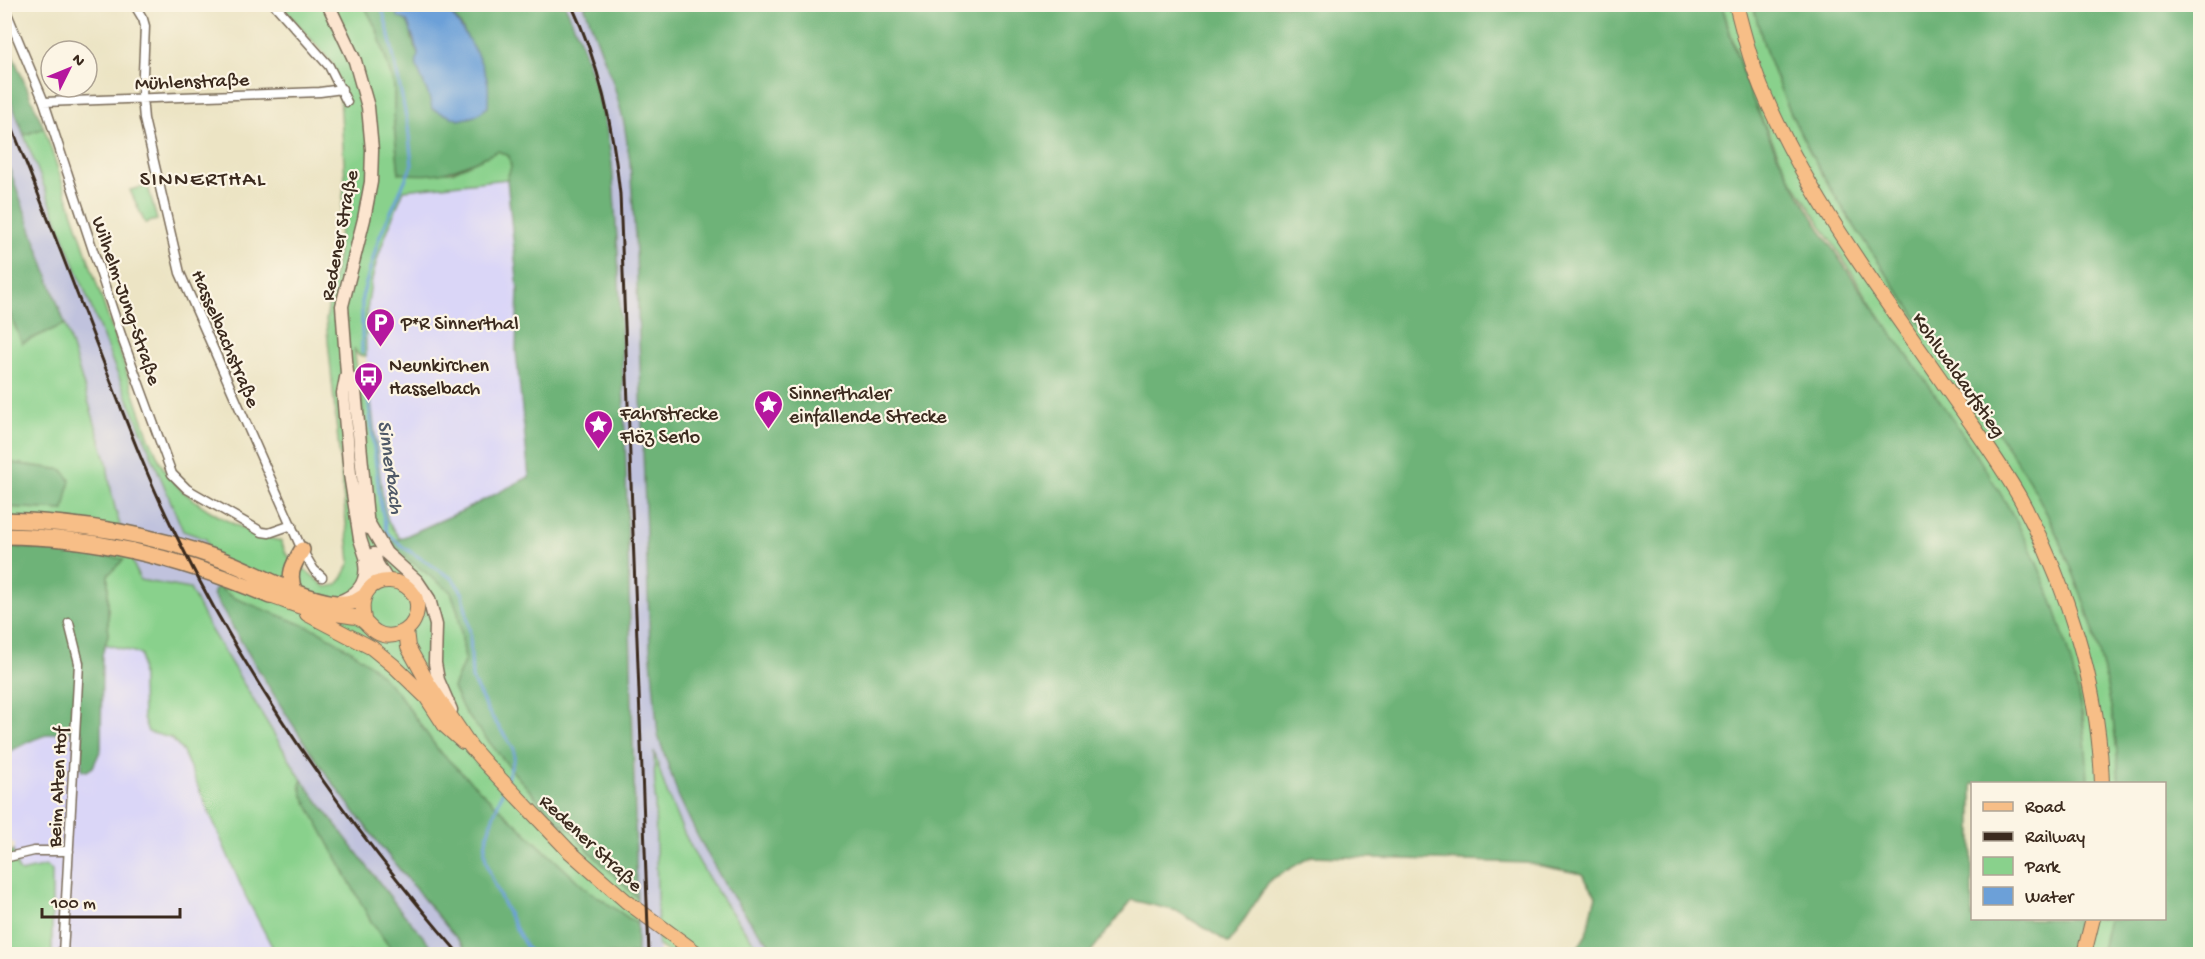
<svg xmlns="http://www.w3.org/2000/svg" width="2205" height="959" font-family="'Gochi Hand',sans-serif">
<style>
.built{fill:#dad6f7}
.industrial{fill:#c0c2dd}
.green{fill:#89d18c;stroke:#627e55;stroke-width:1.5}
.forest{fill:#6eb378;stroke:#546e4b;stroke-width:1.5}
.water{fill:#6ca0d8;stroke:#54657b;stroke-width:1.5}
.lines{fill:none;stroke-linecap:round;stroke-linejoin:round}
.stream{stroke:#6ca0d8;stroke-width:3}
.street-casing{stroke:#796b58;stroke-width:11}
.secondary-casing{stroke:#796b58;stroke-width:15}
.primary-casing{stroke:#796b58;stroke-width:16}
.highway-casing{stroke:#796b58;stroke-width:18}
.street{stroke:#fff;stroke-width:8}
.secondary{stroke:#fce5cf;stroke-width:12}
.primary{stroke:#f7be87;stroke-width:14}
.highway{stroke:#f7be87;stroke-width:15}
.rail{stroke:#3b2a1e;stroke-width:3}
.labels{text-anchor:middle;stroke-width:4.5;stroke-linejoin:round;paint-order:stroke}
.street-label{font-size:20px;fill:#3b2a1e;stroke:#fcf5e5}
.poi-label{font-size:20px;fill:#3b2a1e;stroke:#fcf5e5;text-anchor:start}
.water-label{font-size:21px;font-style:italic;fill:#4f5968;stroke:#fcf5e5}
.quarter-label{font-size:22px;letter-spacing:1.5px;fill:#3b2a1e;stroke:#fcf5e5}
</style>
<rect width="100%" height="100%" fill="#fcf5e5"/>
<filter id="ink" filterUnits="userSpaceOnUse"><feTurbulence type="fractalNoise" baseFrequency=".0167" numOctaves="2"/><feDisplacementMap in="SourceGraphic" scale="12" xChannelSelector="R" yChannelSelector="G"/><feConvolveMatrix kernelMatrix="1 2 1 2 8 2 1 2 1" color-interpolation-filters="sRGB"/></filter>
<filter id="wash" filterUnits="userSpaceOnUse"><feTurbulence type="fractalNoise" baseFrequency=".008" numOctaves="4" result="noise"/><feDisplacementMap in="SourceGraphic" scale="24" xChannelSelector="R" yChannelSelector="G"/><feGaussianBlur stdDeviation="1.35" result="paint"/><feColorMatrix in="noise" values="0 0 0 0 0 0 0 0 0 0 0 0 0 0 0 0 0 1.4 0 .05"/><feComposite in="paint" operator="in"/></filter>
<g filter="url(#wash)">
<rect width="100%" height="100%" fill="#ece4c4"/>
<!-- built -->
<path class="built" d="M507,179l11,110 -2,62 13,126 -67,34 -62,28 -12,-17 -5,-22 -17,-144 1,-55 13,-54 24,-57z
M105,644l36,10 2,63 28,21 12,14 62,143 31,59h-224v-83l-6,-5 -25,6 -3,-3 -5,-18 2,-7 -10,-6 -1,-84 30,-16 30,-8 19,1 1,15 16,-44 2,-47z"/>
<!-- industrial -->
<path class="industrial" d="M565,5h19l11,25 19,55 10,38 6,38 6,92 14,394 8,88 95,190 25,29h-14l-52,-67 -27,-51 -18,-42 -13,-40 5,200h-22l-2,-181 -10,-339 -7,-180 -6,-90 -6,-37 -9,-36 -18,-54z
M5,85l108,278 70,167 23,9 11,47 -4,8 48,82 57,86 94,124 58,68h-32l-41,-48 -95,-126 -93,-153 -19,-37 -50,-10 -12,-26 -19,-68 -2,-23 -42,-139 -60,-168z"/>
<!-- green -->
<path class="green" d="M281,5h83l13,25 17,56v39l5,48 53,-1 46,-21 11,5 2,11 -4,12 -103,11c-26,61 -41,98 -38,166l-8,-1 -4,-7 12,93 -6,-56 9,1 14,114 5,22 12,17 -11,5 62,48 7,20 7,47 -12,29 62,86 43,48 14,8 9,13 56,55v26l-52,-36 -98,-91 -48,-46 -41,-58 -166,-96 -15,-11 -11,-47 -23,-8 -70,-168 -89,-228 20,-7 105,310c6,11 10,24 17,34 22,32 78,61 115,69l5,13 40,33 11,-2 6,-8 7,-15 -24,-242 11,-61 8,-80 -6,-98 -7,-18z
M1722,5h31c6,24 13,49 23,73 41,107 117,204 182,298 26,37 54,74 76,113 49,90 81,192 85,294h-31l-5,-67 -11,-46 -14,-48 -23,-63 -59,-105 -101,-145 -87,-135 -40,-84z
M148,186l9,34 -12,3 -15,-33z
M4,301l18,42 43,-19 42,139c4,40 17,80 33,117l50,9 19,38 93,153 -2,5 3,11 69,127 23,31h-119l-31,-59 -62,-143 -12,-14 -23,-6 -5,-15 -2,-63 -36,-10 3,-9v-61l15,-14 -37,-7 -81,-7v-39l59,3 -1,-40 -58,-8z
M654,751c21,79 58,141 110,203h-93l-13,-9z
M13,851l5,18 3,3 25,-6 6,5v83h-47v-100z
M2079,919h30l-8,35h-31z"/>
<!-- forest -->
<path class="forest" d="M364,5h34l-2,7 11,9 4,7 1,11 6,15 2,20 11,24 1,11 38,9 18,-11 -19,-66 -9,-17 -16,-19h121l14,32 18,54 9,36 6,37 6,90 7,180 12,464 -56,-55 -9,-13 -14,-8 -43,-48 -51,-63 -11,-23 12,-29 -7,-47 -7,-20 -63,-48 74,-33 67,-34 -13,-126 2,-62 -11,-110 4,-12 -2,-11 -11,-5c-37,17 -58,28 -99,22l-5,-48v-39l-17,-56z
M584,5h1138c15,59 36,114 65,168 63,116 153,216 219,330 49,83 79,184 82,280l-116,1v134l107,1 -9,35h-496l12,-19 10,-39 -14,-22 -56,-11 -214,-7 -42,24 -41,63 -52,-32 -45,-11 -43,54h-311l-25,-29 -27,-38 -29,-52 -19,-40 -20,-60 -8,-88 -14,-394 -6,-91 -6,-39 -10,-38z
M1753,5h447v949h-99l8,-35 55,-1v-134l-45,-1c-4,-102 -36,-204 -85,-294 -22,-39 -50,-76 -76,-113 -65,-94 -141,-191 -182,-298 -10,-24 -17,-49 -23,-73z
M5,37l39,91 -20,7 -19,-50z
M5,156l60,168 -43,19 -17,-42z
M5,462l58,8 7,10 -6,30 -59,-3z
M4,546l82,7 38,6 -16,16v60l-6,20 -1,94 -8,18 -6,4 -5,-1v-39c-31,-2 -51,9 -77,23z
M217,586l15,11 87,34 34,21 20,15 25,26 41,58 48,46 98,91 52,36v30h-167c-53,-62 -106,-126 -153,-193 -37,-54 -71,-111 -104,-167z
M302,780l95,126 41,48h-43l-23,-31 -69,-127 -3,-11z"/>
<!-- water -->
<path class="water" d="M398,5h46c16,19 39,54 44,78 1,7 0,16 0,24l-13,9 -16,4 -27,-11c-2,-16 -10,-27 -15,-42 -2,-5 1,-8 1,-14 -1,-4 -9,-29 -11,-32l-9,-4 -2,-5z"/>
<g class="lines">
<!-- stream -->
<path class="stream" d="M362,352v-55l8,-28 9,-31 33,-73 -4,-39 -20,-96 -7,-26
M367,388l13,113 7,32 16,14 50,32 10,15 7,39 2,46 16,32 26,38v10l-8,22
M503,790c-6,18 -16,38 -18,58 -3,20 34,88 46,106"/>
</g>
</g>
<g filter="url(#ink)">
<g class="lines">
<defs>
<path id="street" d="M134,4l9,15 2,7 -3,71 2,22 36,154 122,277 12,20 8,7
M274,4l55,62 18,36
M4,6l40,96 77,233 51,139 15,15 75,43 7,1 23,-8
M44,102l276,-10 22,-3
M4,858l30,-7h35
M63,954l16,-291 -10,-40"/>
<path id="secondary" d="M328,4l27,57 13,46 4,43 -1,32 -7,37 -22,87 5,67 -4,20 7,81 10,65 11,33v15
M347,373l8,18 13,137
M368,522l18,31 31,28 12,18 7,26 -1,38 3,17 13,30
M374,554l3,10 10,16
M338,602c18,-6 30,-19 27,-38"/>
<path id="primary" d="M1736,4c7,28 14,56 25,83 44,105 113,197 178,290 27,40 57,79 81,121 47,87 79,186 82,286
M270,596c15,5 29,11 44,15 13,3 27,3 41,6 11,2 12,10 21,15 15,9 36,0 40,-17 11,-41 -64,-51 -52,4
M335,603l19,-1 10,-6
M307,614l65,34 22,18 31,30
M406,630l2,17 20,36 43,64 15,17 83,87 57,50 72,53
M421,689l24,37 18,16
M2084,954l9,-36"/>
<path id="highway" d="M4,520c73,2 147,14 216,39 39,14 74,38 115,44
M4,536c93,0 182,24 266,60
M295,592c-8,-17 -2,-27 7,-42"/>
</defs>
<!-- street casing -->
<use href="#street" class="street-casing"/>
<!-- secondary casing -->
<use href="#secondary" class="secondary-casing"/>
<!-- primary casing -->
<use href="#primary" class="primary-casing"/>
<!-- highway casing -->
<use href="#highway" class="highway-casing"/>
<!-- street -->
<use href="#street" class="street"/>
<!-- secondary -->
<use href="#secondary" class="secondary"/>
<!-- primary -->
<use href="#primary" class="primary"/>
<!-- highway -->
<use href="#highway" class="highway"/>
<!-- rail -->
<path class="rail" d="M571,4c29,61 42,124 49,190l29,760
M4,107c31,79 62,157 92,236 24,62 47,125 76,184 75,155 175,297 287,427"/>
</g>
</g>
<!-- icons -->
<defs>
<symbol id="parking-pin" viewBox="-11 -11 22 30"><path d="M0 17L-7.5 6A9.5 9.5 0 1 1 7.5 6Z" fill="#b5179e" stroke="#fcf5e5"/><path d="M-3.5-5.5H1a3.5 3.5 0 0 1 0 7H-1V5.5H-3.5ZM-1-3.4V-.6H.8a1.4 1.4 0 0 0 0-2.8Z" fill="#fff"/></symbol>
<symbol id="bus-pin" viewBox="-11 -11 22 30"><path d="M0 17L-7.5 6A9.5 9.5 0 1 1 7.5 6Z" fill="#b5179e" stroke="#fcf5e5"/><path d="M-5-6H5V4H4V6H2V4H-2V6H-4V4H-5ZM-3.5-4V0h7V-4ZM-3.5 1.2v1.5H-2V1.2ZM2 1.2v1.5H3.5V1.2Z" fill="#fff"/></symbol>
<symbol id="sight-pin" viewBox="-11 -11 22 30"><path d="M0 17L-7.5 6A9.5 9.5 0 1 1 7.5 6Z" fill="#b5179e" stroke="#fcf5e5"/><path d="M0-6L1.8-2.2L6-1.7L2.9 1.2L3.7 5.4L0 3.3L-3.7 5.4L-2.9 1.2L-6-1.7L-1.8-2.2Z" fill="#fff"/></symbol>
</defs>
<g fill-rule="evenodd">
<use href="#parking-pin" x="364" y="306" width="33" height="45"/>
<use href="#bus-pin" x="352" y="360" width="33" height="45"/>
<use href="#sight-pin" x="752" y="388" width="33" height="45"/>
<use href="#sight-pin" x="582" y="408" width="33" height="45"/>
</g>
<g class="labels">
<!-- street labels -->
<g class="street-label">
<text transform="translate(192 80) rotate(-2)" y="7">Mühlenstraße</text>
<text transform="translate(338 235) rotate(-79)" y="7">Redener Straße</text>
<text transform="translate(128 300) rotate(71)" y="7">Wilhelm-Jung-Straße</text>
<text transform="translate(227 338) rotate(67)" y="7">Hasselbachstraße</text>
<text transform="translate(1960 374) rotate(55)" y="7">Kohlwaldaufstieg</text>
<text transform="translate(56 787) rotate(-87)" y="7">Beim Alten Hof</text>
<text transform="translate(592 842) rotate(43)" y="7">Redener Straße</text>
</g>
<!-- poi labels -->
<g class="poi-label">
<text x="401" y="329">P*R Sinnerthal</text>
<text x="389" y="371">Neunkirchen<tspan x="389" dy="23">Hasselbach</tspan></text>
<text x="789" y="399">Sinnerthaler<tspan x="789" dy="23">einfallende Strecke</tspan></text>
<text x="620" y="419">Fahrstrecke<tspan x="620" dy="23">Flöz Serlo</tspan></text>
</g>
<!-- water labels -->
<g class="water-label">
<text transform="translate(392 467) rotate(82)" y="7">Sinnerbach</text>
</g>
<!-- quarter labels -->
<g class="quarter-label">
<text x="203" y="185">SINNERTHAL</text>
</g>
</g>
<!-- margin -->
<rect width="2205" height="959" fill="none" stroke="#fcf5e5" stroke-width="24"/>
<!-- legend -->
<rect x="1971" y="782" width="195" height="138" fill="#fcf5e5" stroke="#afa495" stroke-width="1.5"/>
<rect x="1983" y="802" width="30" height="9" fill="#f7be87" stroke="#afa495" stroke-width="1.5"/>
<text x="2025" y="812" font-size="18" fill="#3b2a1e">Road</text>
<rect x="1983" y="832" width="30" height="9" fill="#3b2a1e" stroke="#afa495" stroke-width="1.5"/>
<text x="2025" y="842" font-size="18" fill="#3b2a1e">Railway</text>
<rect x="1983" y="857" width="30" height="18" fill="#89d18c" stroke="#afa495" stroke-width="1.5"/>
<text x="2025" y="872" font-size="18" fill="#3b2a1e">Park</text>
<rect x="1983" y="887" width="30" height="18" fill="#6ca0d8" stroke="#afa495" stroke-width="1.5"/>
<text x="2025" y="902" font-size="18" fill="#3b2a1e">Water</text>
<!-- north arrow -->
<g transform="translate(69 69) rotate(47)"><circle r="28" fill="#fcf5e5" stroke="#afa495" stroke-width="1.5"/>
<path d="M0-4.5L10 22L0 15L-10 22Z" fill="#b5179e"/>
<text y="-9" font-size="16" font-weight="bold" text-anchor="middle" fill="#3b2a1e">N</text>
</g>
<!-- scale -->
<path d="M42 908v9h138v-9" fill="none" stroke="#3b2a1e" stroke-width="3"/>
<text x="51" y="908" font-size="18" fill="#3b2a1e" stroke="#fcf5e5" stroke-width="4.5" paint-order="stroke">100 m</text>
</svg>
